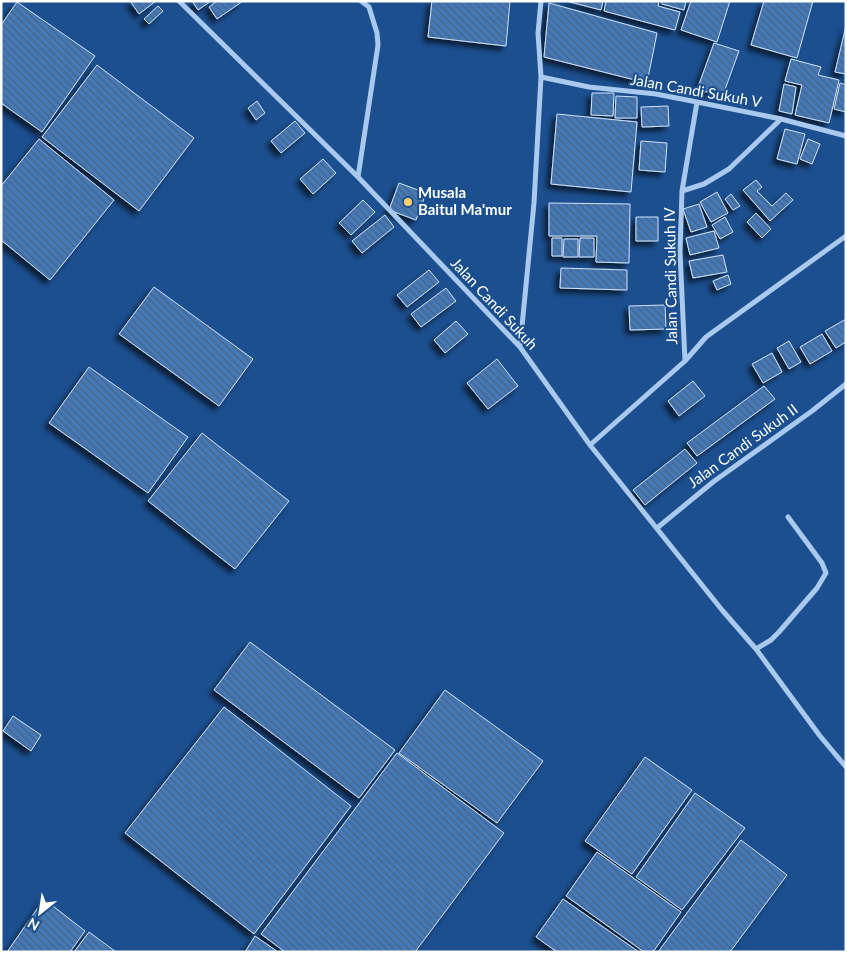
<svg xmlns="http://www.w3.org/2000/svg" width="847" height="953" font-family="Lato,sans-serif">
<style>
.building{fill:url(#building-back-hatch);stroke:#cfe3fa;filter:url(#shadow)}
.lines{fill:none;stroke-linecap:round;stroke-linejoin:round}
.street{stroke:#a9c9ee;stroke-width:5}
.poi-dot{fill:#ffd166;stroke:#1b4f8f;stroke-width:2}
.labels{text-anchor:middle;stroke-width:4;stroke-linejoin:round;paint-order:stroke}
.street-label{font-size:15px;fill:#fff;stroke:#1b4f8f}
.poi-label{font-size:15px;font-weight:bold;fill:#fff;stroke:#1b4f8f;text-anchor:start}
</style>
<defs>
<pattern id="building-back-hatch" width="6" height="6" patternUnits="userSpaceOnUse" patternTransform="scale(1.25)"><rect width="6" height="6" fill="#4478b7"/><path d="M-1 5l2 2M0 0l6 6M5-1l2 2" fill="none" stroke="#486282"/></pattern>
<filter id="shadow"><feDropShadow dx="-4.5" dy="4.5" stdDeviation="2.5" flood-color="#0009"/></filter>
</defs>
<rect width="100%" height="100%" fill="#1b4f8f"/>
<!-- building -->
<path class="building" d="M130,1h26l-17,13z
M192,1h19l-13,9z
M217,1h26l-26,18 -8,-12z
M432,1h78l-4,45 -78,-9z
M566,1h37l-2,9z
M606,1h53l-1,5 22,6 -5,18 -71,-19z
M662,1h24l-2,9 -22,-6z
M691,1h39l-13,41 -36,-12z
M764,1h49l-16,57 -46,-13z
M17,2l78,54 -53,76 -41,-29v-78z
M549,3l108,30 -10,50 -103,-26z
M158,6l5,5 -14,13 -5,-5z
M846,26v48l-11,-2z
M714,43l25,8 -16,44 -26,-5z
M791,59l30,8 -3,8 21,5 -10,43 -34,-8 7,-30 -17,-4z
M97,65l97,73 -55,73 -97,-74z
M840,83l6,2v27l-12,-3z
M784,84l12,3 -4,27 -13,-3z
M592,93h22l-1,23 -22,-1z
M616,96l21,1v21h-22z
M257,101l8,12 -9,7 -8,-12z
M668,106l1,20 -27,1 -1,-20z
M557,114l80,8 -6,70 -80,-8z
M295,121l10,12 -24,20 -10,-12z
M785,129l20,5 -8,30 -20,-5z
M39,139l75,61 -64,80 -49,-40v-54z
M808,139l12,5 -8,20 -12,-5z
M641,141l26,2 -2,29 -26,-2z
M323,159l13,14 -23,21 -13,-15z
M756,180l6,7 -5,4 15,15 14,-13 7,7 -23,21 -27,-31z
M399,183l27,10 -10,27 -27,-10z
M717,192l11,21 -17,9 -11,-20z
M731,194l9,12 -7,4 -8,-11z
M363,200l12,12 -24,23 -12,-12z
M549,203l81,1 -1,59 -33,-1 1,-26h-48z
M699,204l8,23 -16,5 -8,-23z
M756,213l15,16 -9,9 -15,-16z
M385,215l9,12 -32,26 -10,-12z
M636,217h22v24h-22z
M725,217l8,15 -13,7 -8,-14z
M714,231l5,17 -29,7 -4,-17z
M552,238h10v18h-10z
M580,238h14v19h-15z
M564,239h14v18h-15z
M723,255l4,17 -34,6 -4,-17z
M561,268l66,2v20l-67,-2z
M429,270l10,12 -32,25 -10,-12z
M728,275l3,9 -14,6 -4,-9z
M154,287l99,72 -34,47 -100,-72z
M446,288l10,13 -35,26 -10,-13z
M665,305l1,24 -36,1 -1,-24z
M846,319v23l-10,6 -11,-17z
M456,321l12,13 -23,19 -11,-13z
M822,334l10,17 -22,13 -10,-17z
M789,341l12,21 -12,7 -12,-21z
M772,353l10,19 -19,11 -11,-19z
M497,359l21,27 -30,23 -21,-26z
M89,367l99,70 -40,56 -99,-70z
M693,381l12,15 -26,20 -11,-15z
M764,386l11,13 -78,57 -10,-13z
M202,433l87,68 -54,68 -87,-68z
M685,449l12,14 -52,42 -12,-15z
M250,642l145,108 -36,48 -145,-108z
M445,690l98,71 -46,62 -98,-70z
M224,707l127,99 -97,128 -129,-101z
M13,716l28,19 -10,16 -28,-20z
M397,753l107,80 -89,119h-130l-24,-18z
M645,757l47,33 -60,84 -47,-33z
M695,793l50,35 -63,82 -46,-33z
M741,840l46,35 -57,77h-72z
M597,852l84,60 -28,40h-9l-78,-56z
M44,899l41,32 -15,21h-63z
M563,899l76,53h-82l-21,-15z
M89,932l27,20h-42z
M255,936l23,16h-33z"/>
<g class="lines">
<!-- street -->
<path class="street" d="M179,1l179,176 162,170 70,98 132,165 34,39 15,-9 8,-8 38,-44 9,-15 -4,-10 -34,-46
M541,77l48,10 67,7 41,8 84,17 65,17
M358,177l20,-132 -1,-12 -8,-26 -8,-6
M682,191l22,-7 25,-15 52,-50
M520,347l14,-144 7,-126 -3,-44 3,-32
M685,361l-5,-109 2,-61 15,-89
M590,445l95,-84 21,-24 140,-101
M657,528l56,-46 99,-71 34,-27
M756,649l64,87 26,31"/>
</g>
<!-- markers -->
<circle class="poi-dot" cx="408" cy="202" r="5"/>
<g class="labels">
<!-- street labels -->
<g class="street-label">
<text transform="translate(696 91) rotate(10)" y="5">Jalan Candi Sukuh V</text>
<text transform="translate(671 276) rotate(-91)" y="5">Jalan Candi Sukuh IV</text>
<text transform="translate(494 304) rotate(47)" y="5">Jalan Candi Sukuh</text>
<text transform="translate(743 446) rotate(-36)" y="5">Jalan Candi Sukuh II</text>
</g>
<!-- poi labels -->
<g class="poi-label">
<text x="418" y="198">Musala<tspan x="418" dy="17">Baitul Ma'mur</tspan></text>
</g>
</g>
<!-- border -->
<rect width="847" height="953" fill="none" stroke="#ffffff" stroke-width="5"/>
<!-- north arrow -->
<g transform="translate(40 913) rotate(210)" stroke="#1b4f8f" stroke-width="4" paint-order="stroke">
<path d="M0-4L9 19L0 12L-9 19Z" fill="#ffffff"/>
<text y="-8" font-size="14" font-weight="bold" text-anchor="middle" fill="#ffffff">N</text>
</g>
</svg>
